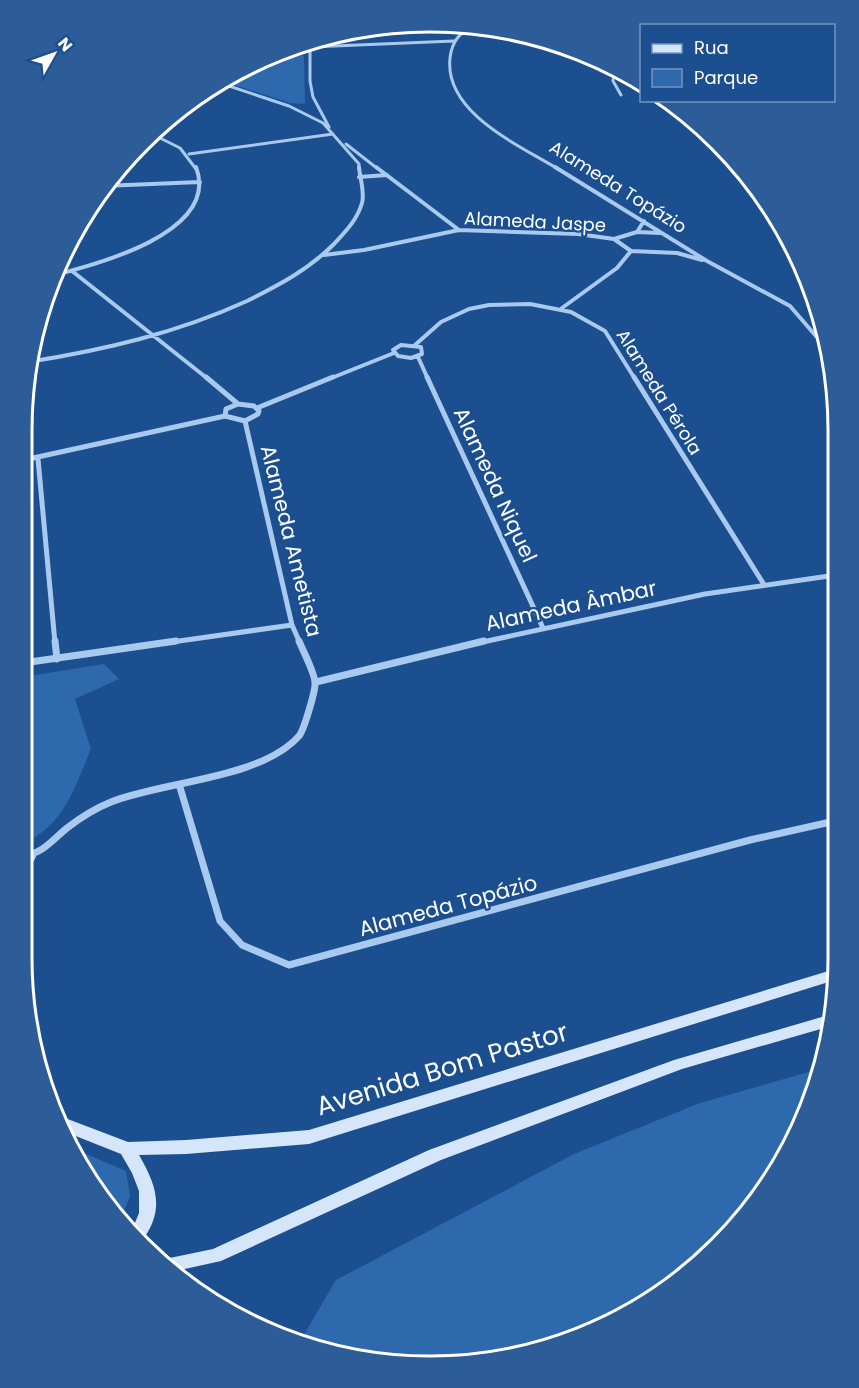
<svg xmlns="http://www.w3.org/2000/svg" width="859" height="1388" font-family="Poppins,sans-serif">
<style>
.green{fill:#2e69ad}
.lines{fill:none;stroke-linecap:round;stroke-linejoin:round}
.street-far3{stroke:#a9c9ee;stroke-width:3}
.street-far2{stroke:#a9c9ee;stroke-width:4}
.street-far1{stroke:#a9c9ee;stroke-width:5}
.street{stroke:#a9c9ee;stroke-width:7}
.secondary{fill:#d6e6fa;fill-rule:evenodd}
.labels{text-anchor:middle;stroke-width:4.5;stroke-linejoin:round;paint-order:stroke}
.far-street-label{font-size:18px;fill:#fff;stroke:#1b4f8f}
.street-label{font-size:21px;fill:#fff;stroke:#1b4f8f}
.near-street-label{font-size:26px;fill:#fff;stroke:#1b4f8f}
.rim{fill:none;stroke:#fff;stroke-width:3}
</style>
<rect width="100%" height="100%" fill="#1b4f8f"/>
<!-- green -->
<path class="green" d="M279,51h13l12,5 1,48 -15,-1 -71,-23z
M104,664l15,15 -44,20 16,50c-17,40 -27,77 -69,95l1,-167z
M819,1069l-12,46 -54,92 -96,91 -121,55 -133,13 -105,-21 38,-65 238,-126 126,-51z
M72,1148l54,23 4,25 -9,23 -31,-33z"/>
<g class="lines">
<!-- street-far3 -->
<path class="street-far3" d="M473,25c-14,9 -21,16 -23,33 -6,55 69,87 108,111
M286,48l168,-7
M310,48v33l3,16 16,30
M615,66l-2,15 8,14
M217,82l72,24 34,17 36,41v5
M150,133l30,15 16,21
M346,144l32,25
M189,154l144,-20"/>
<!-- street-far2 -->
<path class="street-far2" d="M376,167l83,63
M555,167l152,94 83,45 38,44
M359,177l28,-2
M103,186l97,-4
M637,232l23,1
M614,239l23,-7 7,-11
M324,255l40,-5 95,-20 119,4 36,5 17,12 46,2 25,7
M72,271l136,108
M51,276c44,-11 170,-43 145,-109
M562,308l55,-40 14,-17
M401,345l20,2 1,7 -11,4 -13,-2 -5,-6z
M415,345l26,-23 28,-13 20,-4 41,-1 41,8 34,19 30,48
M418,357l10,22
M28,362c76,-12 149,-29 219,-61 32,-16 61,-31 87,-57 12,-13 23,-24 28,-41 3,-10 -2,-25 -3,-36
M329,379l65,-26"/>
<!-- street-far1 -->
<path class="street-far1" d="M206,377l32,27
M427,377l116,251
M634,377l129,206
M238,404l16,2 5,5 -1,3 -13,7 -20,-5 1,-7z
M257,408l76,-31
M245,421l47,204 8,18
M38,459l17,184
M24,460l201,-44
M165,643l127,-18
M478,643l227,-49 131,-19"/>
<!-- street -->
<path class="street" d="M55,641l2,18
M23,663l153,-22
M316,682l168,-41
M179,784l41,137 22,24 47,20 461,-125 85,-19
M22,856c21,-2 30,-16 45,-28 13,-10 29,-20 44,-26 53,-21 150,-23 188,-66 5,-6 16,-44 16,-52 1,-9 -12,-33 -16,-43
M21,879l12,-24"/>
<!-- secondary -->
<path class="secondary" d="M835,969v11l-526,164 -123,10 -47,1c18,31 26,55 3,86l-10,-11 7,-17v-22l-7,-18 -11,-19 -58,-23 -7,-14 9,1 63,24 58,-2 123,-10z
M832,1014l2,1 -3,11 -149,43 -241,91 -220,101 -50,11 -11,-12 53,-11 216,-99 245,-90z"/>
</g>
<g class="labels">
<!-- far-street labels -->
<g class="far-street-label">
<text transform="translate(618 187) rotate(32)" y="6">Alameda Topázio</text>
<text transform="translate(535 222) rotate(3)" y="6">Alameda Jaspe</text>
<text transform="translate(659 392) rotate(58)" y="6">Alameda Pérola</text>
</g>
<!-- street labels -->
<g class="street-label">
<text transform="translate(495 485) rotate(65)" y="7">Alameda Niquel</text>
<text transform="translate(291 541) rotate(76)" y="7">Alameda Ametista</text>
<text transform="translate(571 606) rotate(-12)" y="7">Alameda Âmbar</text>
<text transform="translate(448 906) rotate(-15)" y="7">Alameda Topázio</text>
</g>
<!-- near-street labels -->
<g class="near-street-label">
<text transform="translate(442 1069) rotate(-17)" y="9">Avenida Bom Pastor</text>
</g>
</g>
<!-- crop -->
<path d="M0 0H859V1388H0ZM430 32H430A398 398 0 0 1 828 430V958A398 398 0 0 1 430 1356H430A398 398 0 0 1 32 958V430A398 398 0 0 1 430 32Z" fill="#2d5d98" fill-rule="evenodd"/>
<path class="rim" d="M430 32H430A398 398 0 0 1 828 430V958A398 398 0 0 1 430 1356H430A398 398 0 0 1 32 958V430A398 398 0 0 1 430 32Z"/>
<!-- legend -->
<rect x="640" y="24" width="195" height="78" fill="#1b4f8f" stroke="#7695bc" stroke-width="1.5"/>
<rect x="652" y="44" width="30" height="9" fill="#d6e6fa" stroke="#7695bc" stroke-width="1.5"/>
<text x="694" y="54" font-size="18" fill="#ffffff">Rua</text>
<rect x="652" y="69" width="30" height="18" fill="#2e69ad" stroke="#7695bc" stroke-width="1.5"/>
<text x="694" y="84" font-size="18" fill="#ffffff">Parque</text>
<!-- north arrow -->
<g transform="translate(54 54) rotate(50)" stroke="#1b4f8f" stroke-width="4.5" paint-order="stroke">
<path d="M0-4.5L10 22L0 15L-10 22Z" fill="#ffffff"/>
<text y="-9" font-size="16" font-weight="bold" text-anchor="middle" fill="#ffffff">N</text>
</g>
</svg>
